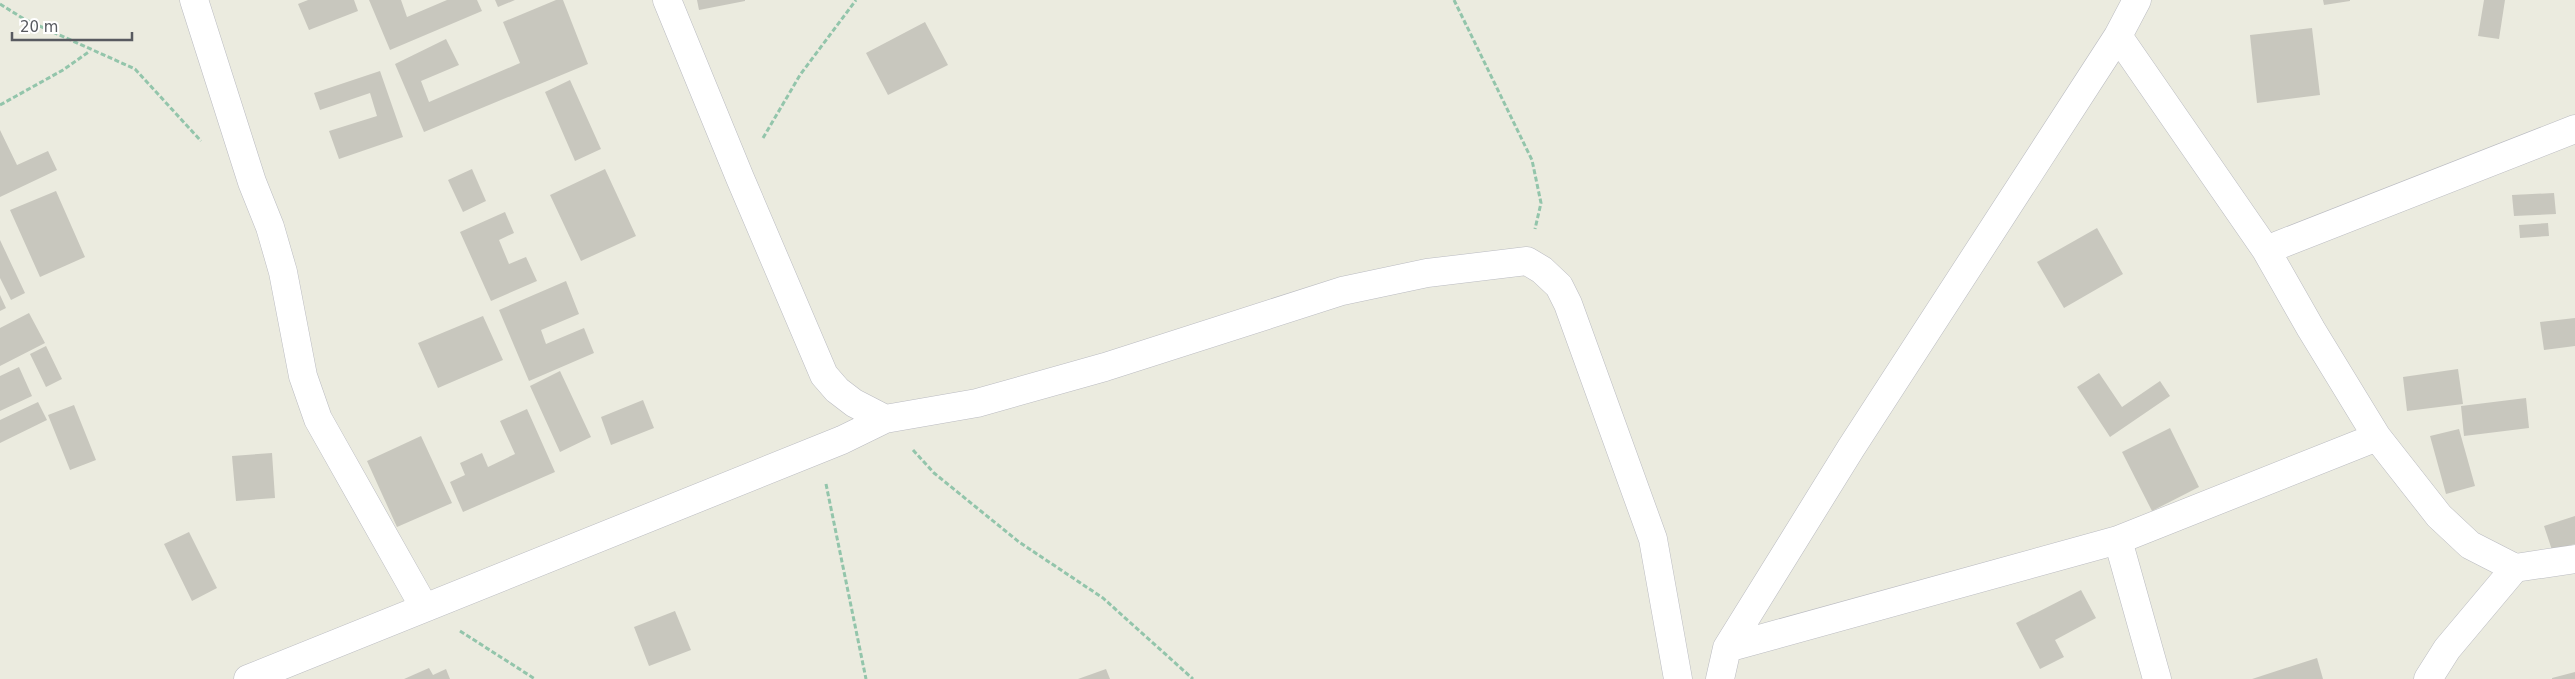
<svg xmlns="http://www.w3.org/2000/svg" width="2575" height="679" font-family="'DejaVu Sans',sans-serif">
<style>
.building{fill:#c8c7be}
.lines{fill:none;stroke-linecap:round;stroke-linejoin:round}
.minor-casing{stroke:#babbc1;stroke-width:29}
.path{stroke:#93c5ab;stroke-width:3;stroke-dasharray:5 2.5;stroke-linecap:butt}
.minor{stroke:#fff;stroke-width:28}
</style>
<rect width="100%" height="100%" fill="#ebebdf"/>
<!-- building -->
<path class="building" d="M308,0h46l4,11 -49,19 -11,-26z
M369,0h32l6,17 40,-17h30l5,11 -92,39z
M495,0h20l-17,7z
M556,0h7l25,64 -164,68 -29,-68 51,-25 13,26 -38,16 8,21 91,-39 -17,-41z
M697,0h48v1l-46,9z
M2323,0h27v1l-26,4z
M2484,0h21l-6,39 -21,-3z
M925,22l23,43 -60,30 -22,-42z
M2312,28l8,67 -63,8 -7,-68z
M380,71l23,66 -64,22 -10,-28 48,-15 -7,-23 -50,17 -6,-17z
M570,80l31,69 -26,12 -30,-69z
M0,130l17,35 31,-14 9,19 -57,27z
M472,169l14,32 -23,11 -15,-32z
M605,169l31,67 -55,25 -31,-66z
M56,191l29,66 -45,20 -30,-67z
M2554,193l2,21 -42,2 -2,-21z
M505,212l9,21 -15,7 10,24 17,-7 11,24 -46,20 -31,-69z
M2548,223l1,13 -29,2 -1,-13z
M2097,228l26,46 -59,34 -27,-46z
M0,240l25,53 -14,7 -11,-22z
M566,281l13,33 -38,16 5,14 38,-16 10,25 -65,28 -30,-71z
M0,295l6,13 -6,3z
M29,313l16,30 -45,23v-38z
M483,316l20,44 -65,28 -20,-45z
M2575,318v28l-31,4 -4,-28z
M46,346l16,33 -16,8 -16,-33z
M19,367l13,29 -32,15v-35z
M2458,369l5,35 -56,7 -4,-34z
M560,371l31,66 -31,15 -30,-66z
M2099,373l23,34 38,-26 10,15 -60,41 -33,-50z
M2526,398l3,30 -65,8 -3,-30z
M643,400l11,28 -43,17 -10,-28z
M38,402l9,18 -47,23v-23z
M74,405l22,55 -26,10 -22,-55z
M527,409l28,63 -92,40 -13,-30 15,-7 -5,-12 22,-10 6,14 27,-13 -15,-33z
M2170,428l29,59 -47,24 -30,-59z
M2459,429l16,57 -29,8 -16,-58z
M421,436l31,67 -55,24 -30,-66z
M272,453l3,45 -39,3 -4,-45z
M2575,516v28l-23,6 -8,-24z
M189,532l28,56 -25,13 -28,-57z
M2081,590l15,28 -41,22 9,17 -24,12 -24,-46z
M675,611l16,39 -42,16 -15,-39z
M2317,658l6,21h-71z
M429,668l4,7 13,-6 4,10h-46z
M1106,669l4,10h-32z
M2575,672v7h-23v-1z"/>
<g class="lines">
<defs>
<path id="minor" d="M194,0l58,182 18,45 13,45 20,104 15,43 106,188
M667,0l73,178 84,197 13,15 17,13 31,16 92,-16 128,-36 237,-76 85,-18 100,-12 15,9 17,16 9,18 85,235 25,140
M2118,36l148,214 45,79 66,108 62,79 31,29 45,23 60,-9
M2266,250l309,-121
M2118,540l39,139
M1727,648l391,-108 259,-103
M248,679l594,-239 43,-21
M1720,679l7,-31 124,-200 267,-412 19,-36
M2428,679l19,-30 68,-81"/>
</defs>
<!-- minor casing -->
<use href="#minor" class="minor-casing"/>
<!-- path -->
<path class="path" d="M1454,0l78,160 9,43 -6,26
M0,4l24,15 111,50 66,72
M0,105l63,-35 27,-19
M763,138l37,-63 56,-75
M913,450l21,23 85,69 84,56 90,81
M826,484l40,195
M460,631l75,48"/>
<!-- minor -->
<use href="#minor" class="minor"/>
</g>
<!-- scale -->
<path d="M12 32v8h120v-8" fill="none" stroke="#585a60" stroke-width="2.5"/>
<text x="20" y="32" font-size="15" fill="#585a60" stroke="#ffffff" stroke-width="4" paint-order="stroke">20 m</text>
</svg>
